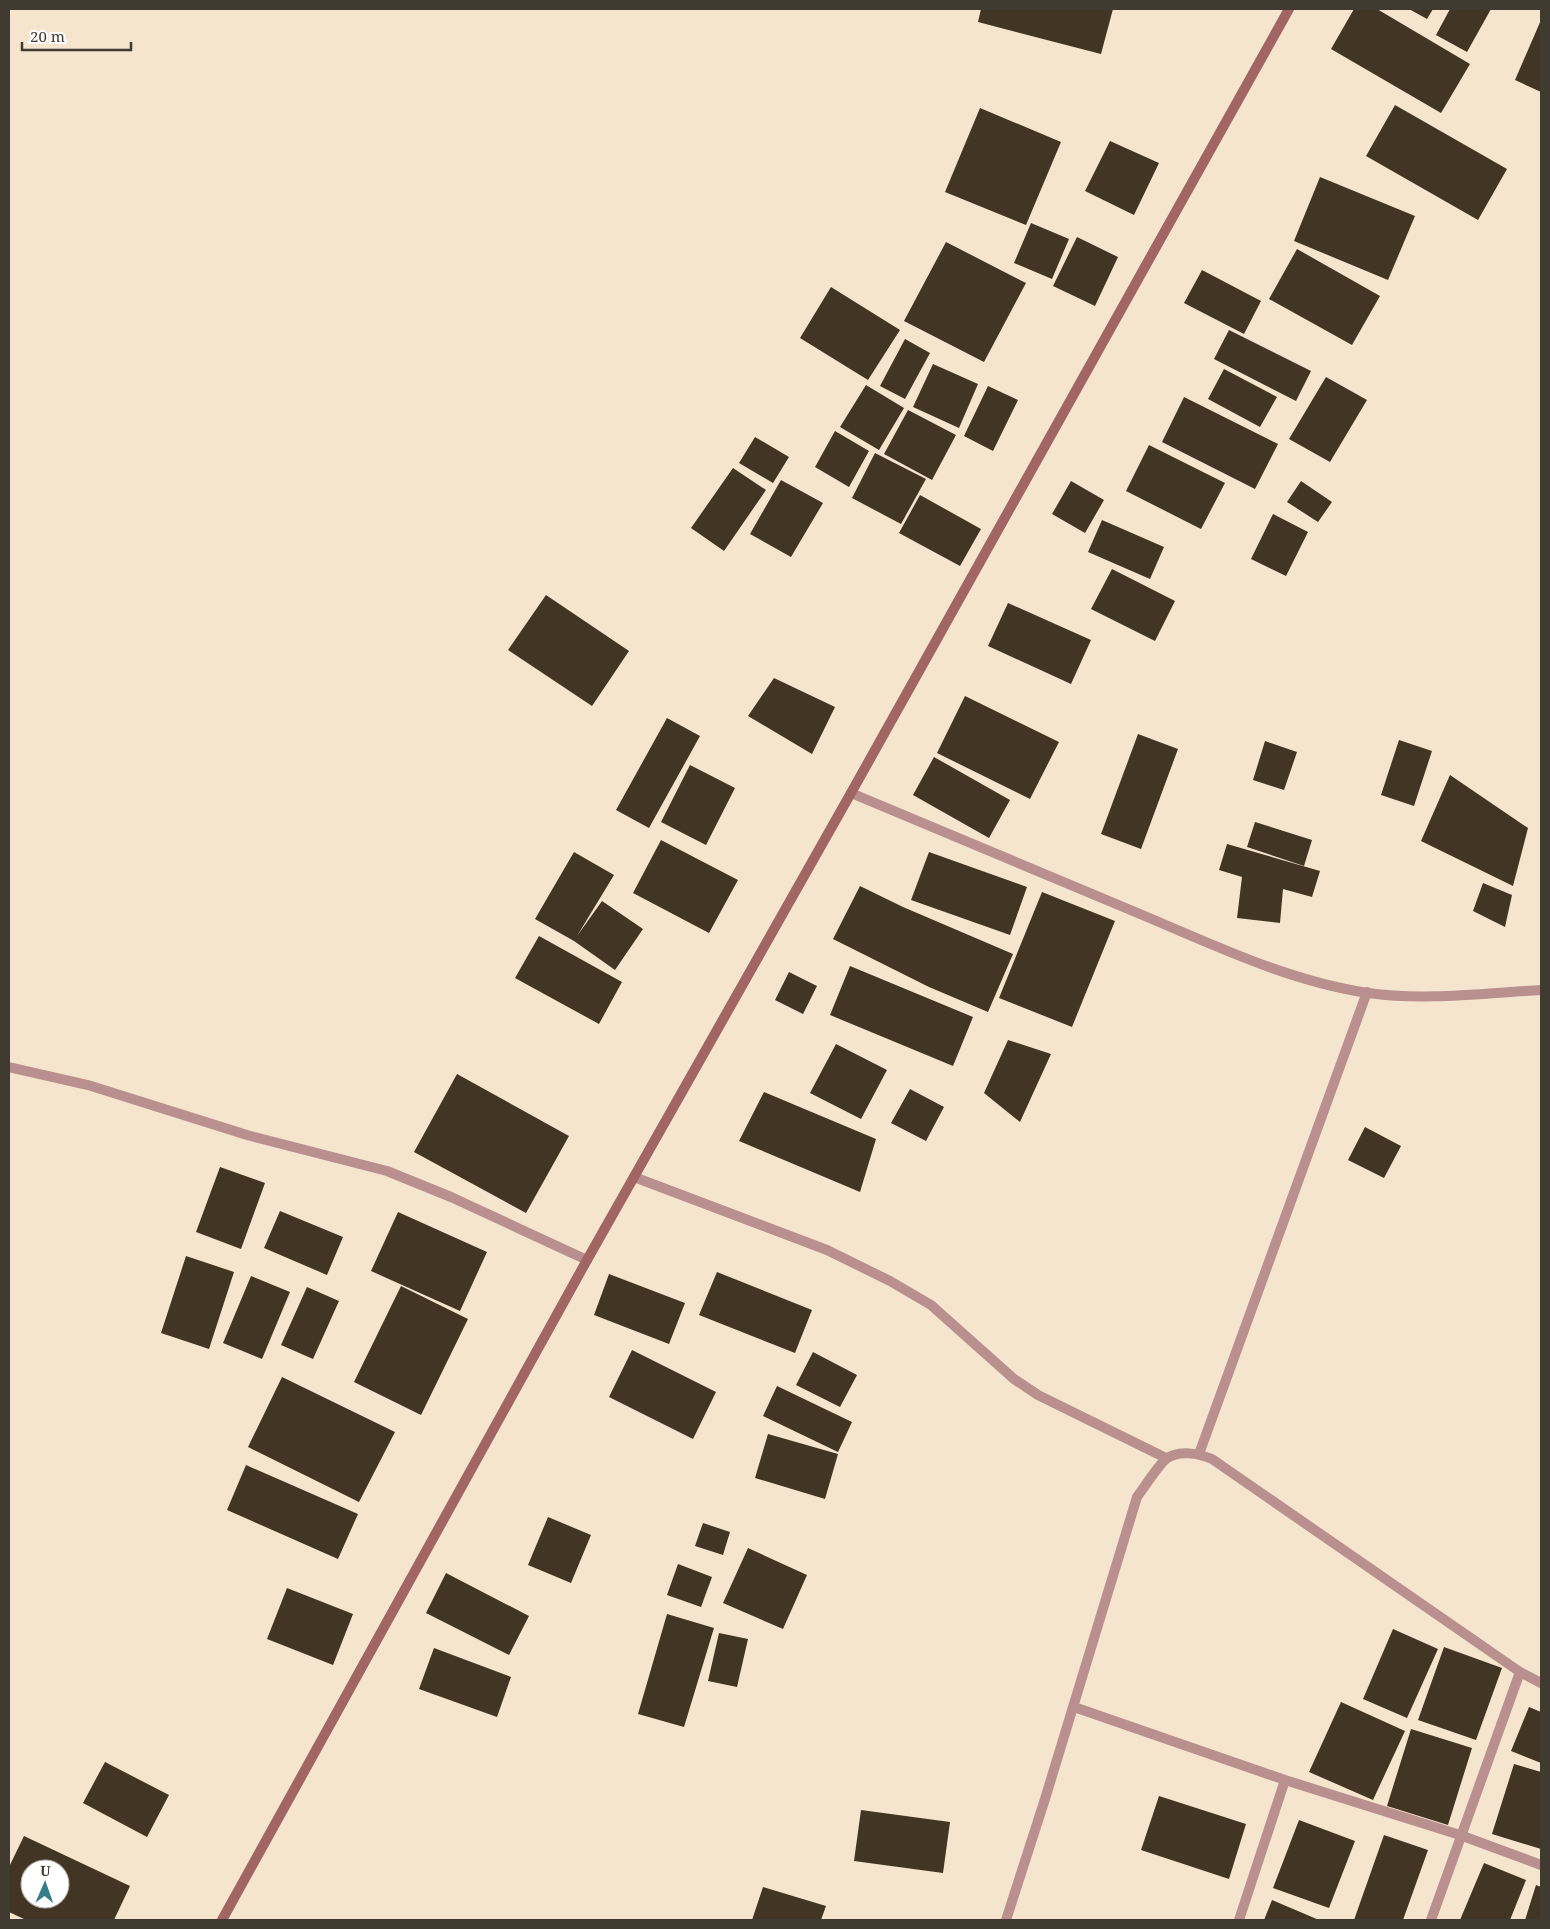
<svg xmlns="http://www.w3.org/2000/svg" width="1550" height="1929" font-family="'Noto Serif',serif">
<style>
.building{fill:#423523;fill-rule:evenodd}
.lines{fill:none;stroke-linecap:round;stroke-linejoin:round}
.minor{stroke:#ba908e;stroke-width:10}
.secondary{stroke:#a16563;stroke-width:10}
</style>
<rect width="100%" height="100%" fill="#f5e5cf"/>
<!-- building -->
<path class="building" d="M981,9h132l-12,45 -123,-32z
M1354,9h23l93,55 -29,49 -110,-64z
M1409,9h24l-6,10z
M1450,9h41l-24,43 -31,-17z
M1541,20v72l-26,-12z
M1395,105l112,64 -29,51 -112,-64z
M980,108l81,34 -35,83 -81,-33z
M1110,141l49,22 -25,52 -49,-24z
M1320,177l95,39 -27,64 -94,-39z
M1031,223l38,16 -17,40 -38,-16z
M1077,237l41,20 -23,49 -42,-20z
M946,242l80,41 -42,79 -80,-41z
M1297,249l83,47 -28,49 -83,-46z
M1202,270l59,31 -17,33 -60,-31z
M831,287l69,43 -32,50 -68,-42z
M1229,330l82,41 -15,30 -82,-42z
M905,339l25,14 -25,46 -25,-13z
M933,364l45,20 -19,44 -46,-21z
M1224,369l53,28 -17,30 -52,-28z
M1326,377l41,23 -37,62 -41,-23z
M866,385l38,23 -25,42 -39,-23z
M988,386l30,14 -25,51 -29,-15z
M1184,397l94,47 -23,45 -93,-47z
M908,410l48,25 -24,45 -48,-26z
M835,431l34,20 -20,36 -34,-20z
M755,437l34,20 -16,26 -34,-20z
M1149,445l76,38 -24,46 -75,-38z
M875,453l51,26 -25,45 -49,-26z
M733,468l33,22 -42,61 -33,-23z
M781,480l42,23 -32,54 -41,-23z
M1071,481l33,19 -19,33 -33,-19z
M1301,481l31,21 -14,20 -31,-20z
M920,495l61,34 -21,37 -61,-33z
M1273,514l35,18 -22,44 -35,-17z
M1102,520l62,27 -14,32 -62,-27z
M1112,569l63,32 -20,40 -64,-32z
M546,595l83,56 -37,55 -84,-56z
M1008,603l83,37 -20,44 -83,-38z
M774,678l61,29 -23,47 -64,-38z
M965,696l94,46 -29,57 -93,-46z
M667,718l33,18 -51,92 -33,-18z
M1138,734l40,15 -37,100 -40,-15z
M1399,740l33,11 -18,55 -33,-11z
M1265,741l32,11 -13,38 -31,-10z
M934,757l76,43 -21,38 -76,-43z
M690,765l45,23 -29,57 -45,-23z
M1450,775l78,53 -15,58 -92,-45z
M1255,822l57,18 -8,26 -57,-19z
M661,840l77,40 -29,53 -76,-40z
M1227,844l93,27 -8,26 -29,-8 -3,34 -43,-5 5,-41 -23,-7z
M574,852l40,23 -37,61 25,-35 41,28 -28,41 -41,-29 -39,-22z
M929,852l98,35 -17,48 -99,-35z
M1483,883l29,12 -7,32 -32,-16z
M860,886l43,21 110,47 -25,58 -59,-25 -96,-48z
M1042,892l73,29 -43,106 -73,-29z
M539,936l83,46 -23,42 -84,-46z
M850,966l123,51 -20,49 -123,-51z
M789,972l28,14 -14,28 -28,-14z
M1008,1040l43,14 -31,68 -36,-29z
M836,1044l51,26 -26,49 -51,-26z
M457,1074l112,62 -43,77 -112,-61z
M910,1089l34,18 -18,34 -35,-18z
M764,1092l112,47 -16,53 -121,-51z
M1365,1127l36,19 -17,32 -36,-18z
M220,1167l45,16 -24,66 -45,-17z
M280,1211l63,26 -16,38 -63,-27z
M398,1212l89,40 -27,59 -89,-40z
M186,1256l48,16 -25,77 -48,-16z
M717,1272l95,38 -17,43 -96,-38z
M609,1274l76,29 -16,41 -75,-29z
M251,1276l39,16 -28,67 -39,-16z
M401,1286l67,33 -47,96 -67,-33z
M307,1287l32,14 -26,58 -32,-14z
M632,1350l84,42 -23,47 -84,-42z
M813,1352l44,23 -17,32 -44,-22z
M282,1377l113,55 -36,70 -111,-55z
M777,1386l75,36 -14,30 -75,-36z
M768,1434l70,20 -13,45 -70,-21z
M246,1465l112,49 -20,45 -111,-49z
M548,1517l43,18 -20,48 -43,-18z
M703,1523l27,9 -7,23 -28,-9z
M748,1548l59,27 -24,54 -60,-26z
M678,1564l34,13 -11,30 -34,-12z
M446,1573l83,43 -20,39 -83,-42z
M287,1588l66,26 -20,51 -66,-26z
M667,1614l47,14 -30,99 -46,-13z
M1393,1629l45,20 -31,69 -44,-19z
M719,1633l29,6 -11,48 -29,-6z
M1444,1647l58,21 -26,72 -58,-20z
M434,1648l77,29 -14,40 -78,-28z
M1341,1702l64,29 -32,69 -64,-28z
M1529,1707l12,5v51l-30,-12z
M1411,1729l61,19 -24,77 -61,-19z
M105,1762l64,33 -22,42 -64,-34z
M1514,1764l27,8v77l-49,-15z
M1159,1796l87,28 -17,55 -88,-29z
M861,1810l89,12 -7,51 -89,-12z
M1299,1820l56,21 -26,67 -56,-20z
M1384,1835l44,15 -25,70h-49z
M24,1836l106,50 -16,34h-88l-17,-8v-45zM30,1869h30v30h-30z
M1484,1863l42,17 -16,40h-50z
M1536,1885l5,2v33h-16z
M763,1887l63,19 -5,14h-69z
M1272,1900l47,20h-55z"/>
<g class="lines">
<!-- minor -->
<path class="minor" d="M851,793c97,40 193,81 289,121 74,31 148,67 228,79 57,8 116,0 173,-3
M9,1067l79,18 159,50 140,36 64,26 136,63
M634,1177l193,73 63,31 41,24 83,74 24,16 128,63
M1199,1454l168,-462
M1074,1707l211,73 175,55 81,30
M1006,1920l39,-121 92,-302c6,-8 23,-34 29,-38 13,-10 34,-5 46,0l308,213 21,11
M1239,1920l46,-140
M1431,1920l89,-248"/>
<!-- secondary -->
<path class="secondary" d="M222,1920l365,-660 264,-467 438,-784"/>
</g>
<!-- border -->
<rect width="1550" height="1929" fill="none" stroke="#403a31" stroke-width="20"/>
<!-- north arrow -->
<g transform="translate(45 1884) rotate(2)"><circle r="24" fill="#ffffff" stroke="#b3b0ad"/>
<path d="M0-4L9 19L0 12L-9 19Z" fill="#387e8a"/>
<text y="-8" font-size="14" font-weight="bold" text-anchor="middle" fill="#403a31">U</text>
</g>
<!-- scale -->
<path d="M22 42v8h109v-8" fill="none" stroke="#403a31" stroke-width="2.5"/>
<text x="30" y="42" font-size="15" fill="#403a31" stroke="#ffffff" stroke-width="4" paint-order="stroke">20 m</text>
</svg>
